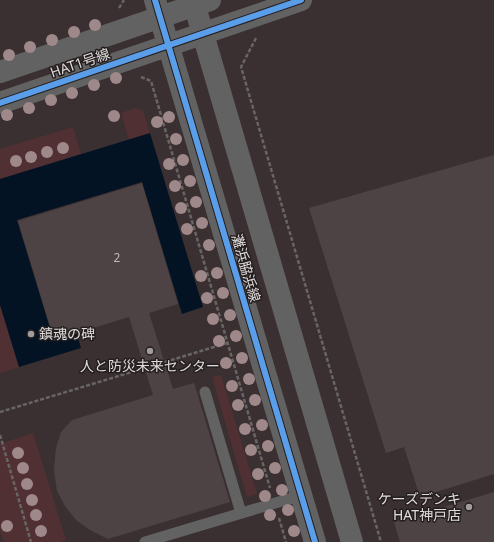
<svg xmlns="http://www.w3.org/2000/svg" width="494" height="542" font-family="'Noto Sans','Noto Sans JP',sans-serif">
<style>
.built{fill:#3b3031}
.green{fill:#503033}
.water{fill:#041324}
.building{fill:#4e4344}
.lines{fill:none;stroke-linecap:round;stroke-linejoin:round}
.path{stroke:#676565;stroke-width:2.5;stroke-dasharray:4 2;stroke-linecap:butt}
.service{stroke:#636263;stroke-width:11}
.tertiary{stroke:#636263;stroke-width:22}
.cycleway-casing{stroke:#241e1f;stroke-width:8}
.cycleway{stroke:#5a9eea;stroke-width:6}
.tree{fill:#9f888a}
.poi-dot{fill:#a19d9d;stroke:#241e1f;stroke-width:1.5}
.labels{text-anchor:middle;stroke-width:3;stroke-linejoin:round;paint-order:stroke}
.number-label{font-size:12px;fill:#bcb6b6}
.street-label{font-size:14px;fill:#e0dcdc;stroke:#241e1f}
.poi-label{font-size:14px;fill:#e0dcdc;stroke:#241e1f;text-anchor:start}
</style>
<rect width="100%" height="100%" fill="#2d2929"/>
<!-- built -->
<path class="built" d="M0,0h494v542h-494z"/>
<!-- green -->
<path class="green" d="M135,108l8,3 7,22 -21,7 -8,-27z
M73,127l8,27 -81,25v-30z
M0,305l19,62 -19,6z
M221,375l36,119 -10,3 -35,-120z
M33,433l33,107 -6,2h-56l-4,-11v-87z"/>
<!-- water -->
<path class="water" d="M150,133l53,174 -21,7 -40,-132 -125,38 37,121 23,-7 4,14 -62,19 -19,-62v-126z"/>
<!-- building -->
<path class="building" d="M494,155v319l-74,23 -16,-50 -18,6 -77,-245z
M142,183l36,121 -29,9 24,76 21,-6 36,119 -122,37 -18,-9 -14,-10 -11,-14 -8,-15 -3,-21 2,-22 5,-16 11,-12 81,-25 -24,-78 -75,23 -36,-119z
M494,492v50h-94l-6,-20z"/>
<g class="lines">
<!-- path -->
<path class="path" d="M119,8l5,-8
M256,38l-15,29 140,475
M141,77l10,4 119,407
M165,362l62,-19
M0,412l145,-44
M0,435l31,107
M279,518l7,24"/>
<!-- service -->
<path class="service" d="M205,392l36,121
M145,542l157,-47"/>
<!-- tertiary -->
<path class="tertiary" d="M155,0l160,542
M193,0l159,542
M0,72l210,-72
M0,103l301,-103"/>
<defs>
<path id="cycleway" d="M155,0l160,542
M0,103l301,-103"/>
</defs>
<!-- cycleway casing -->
<use href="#cycleway" class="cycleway-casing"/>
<!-- cycleway -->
<use href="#cycleway" class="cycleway"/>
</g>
<!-- trees -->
<g class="tree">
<circle cx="95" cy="25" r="6"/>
<circle cx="74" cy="32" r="6"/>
<circle cx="52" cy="40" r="6"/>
<circle cx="30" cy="47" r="6"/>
<circle cx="9" cy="55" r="6"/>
<circle cx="116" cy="78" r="6"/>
<circle cx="94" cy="85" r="6"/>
<circle cx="72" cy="93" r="6"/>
<circle cx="51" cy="100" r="6"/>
<circle cx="29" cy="108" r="6"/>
<circle cx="7" cy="115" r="6"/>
<circle cx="114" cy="116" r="6"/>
<circle cx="169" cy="117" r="6"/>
<circle cx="157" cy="122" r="6"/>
<circle cx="176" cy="139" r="6"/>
<circle cx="63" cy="148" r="6"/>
<circle cx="47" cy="152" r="6"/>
<circle cx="31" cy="157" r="6"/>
<circle cx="183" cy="160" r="6"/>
<circle cx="16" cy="161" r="6"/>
<circle cx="169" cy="164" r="6"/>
<circle cx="190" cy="181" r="6"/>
<circle cx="175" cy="186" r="6"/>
<circle cx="196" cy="202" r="6"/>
<circle cx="181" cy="208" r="6"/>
<circle cx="202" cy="223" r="6"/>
<circle cx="187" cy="229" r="6"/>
<circle cx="209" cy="245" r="6"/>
<circle cx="217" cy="273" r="6"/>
<circle cx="201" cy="276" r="6"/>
<circle cx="223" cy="293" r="6"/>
<circle cx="207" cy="298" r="6"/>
<circle cx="230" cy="315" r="6"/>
<circle cx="213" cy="319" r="6"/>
<circle cx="236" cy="336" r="6"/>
<circle cx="219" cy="341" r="6"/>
<circle cx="242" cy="358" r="6"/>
<circle cx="226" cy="363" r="6"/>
<circle cx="249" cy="379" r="6"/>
<circle cx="232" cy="386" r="6"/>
<circle cx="255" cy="400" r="6"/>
<circle cx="238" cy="405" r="6"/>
<circle cx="262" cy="425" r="6"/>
<circle cx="245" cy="429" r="6"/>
<circle cx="268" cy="446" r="6"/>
<circle cx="251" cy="450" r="6"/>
<circle cx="18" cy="453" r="6"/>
<circle cx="23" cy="468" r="6"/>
<circle cx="275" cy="468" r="6"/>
<circle cx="258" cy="474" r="6"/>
<circle cx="27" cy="484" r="6"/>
<circle cx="282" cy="490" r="6"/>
<circle cx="265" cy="496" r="6"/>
<circle cx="32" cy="500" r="6"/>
<circle cx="288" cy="510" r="6"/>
<circle cx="36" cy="515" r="6"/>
<circle cx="270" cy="515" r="6"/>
<circle cx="7" cy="526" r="6"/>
<circle cx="41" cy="531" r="6"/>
<circle cx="294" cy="531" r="6"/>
</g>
<!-- markers -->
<g class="poi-dot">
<circle cx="31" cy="334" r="4"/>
<circle cx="150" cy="351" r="4"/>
<circle cx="469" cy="507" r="4"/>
</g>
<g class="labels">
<!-- number labels -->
<g class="number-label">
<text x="117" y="262">2</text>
</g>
<!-- street labels -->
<g class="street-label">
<text transform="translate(80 63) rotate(-19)" y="5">HAT1号線</text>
<text transform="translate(246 268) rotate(74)" y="5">灘浜脇浜線</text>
</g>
<!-- poi labels -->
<g class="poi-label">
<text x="39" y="339">鎮魂の碑</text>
<text x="150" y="371" text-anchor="middle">人と防災未来センター</text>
<text x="461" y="504" text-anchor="end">ケーズデンキ<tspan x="461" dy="16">HAT神戸店</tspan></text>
</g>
</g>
</svg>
